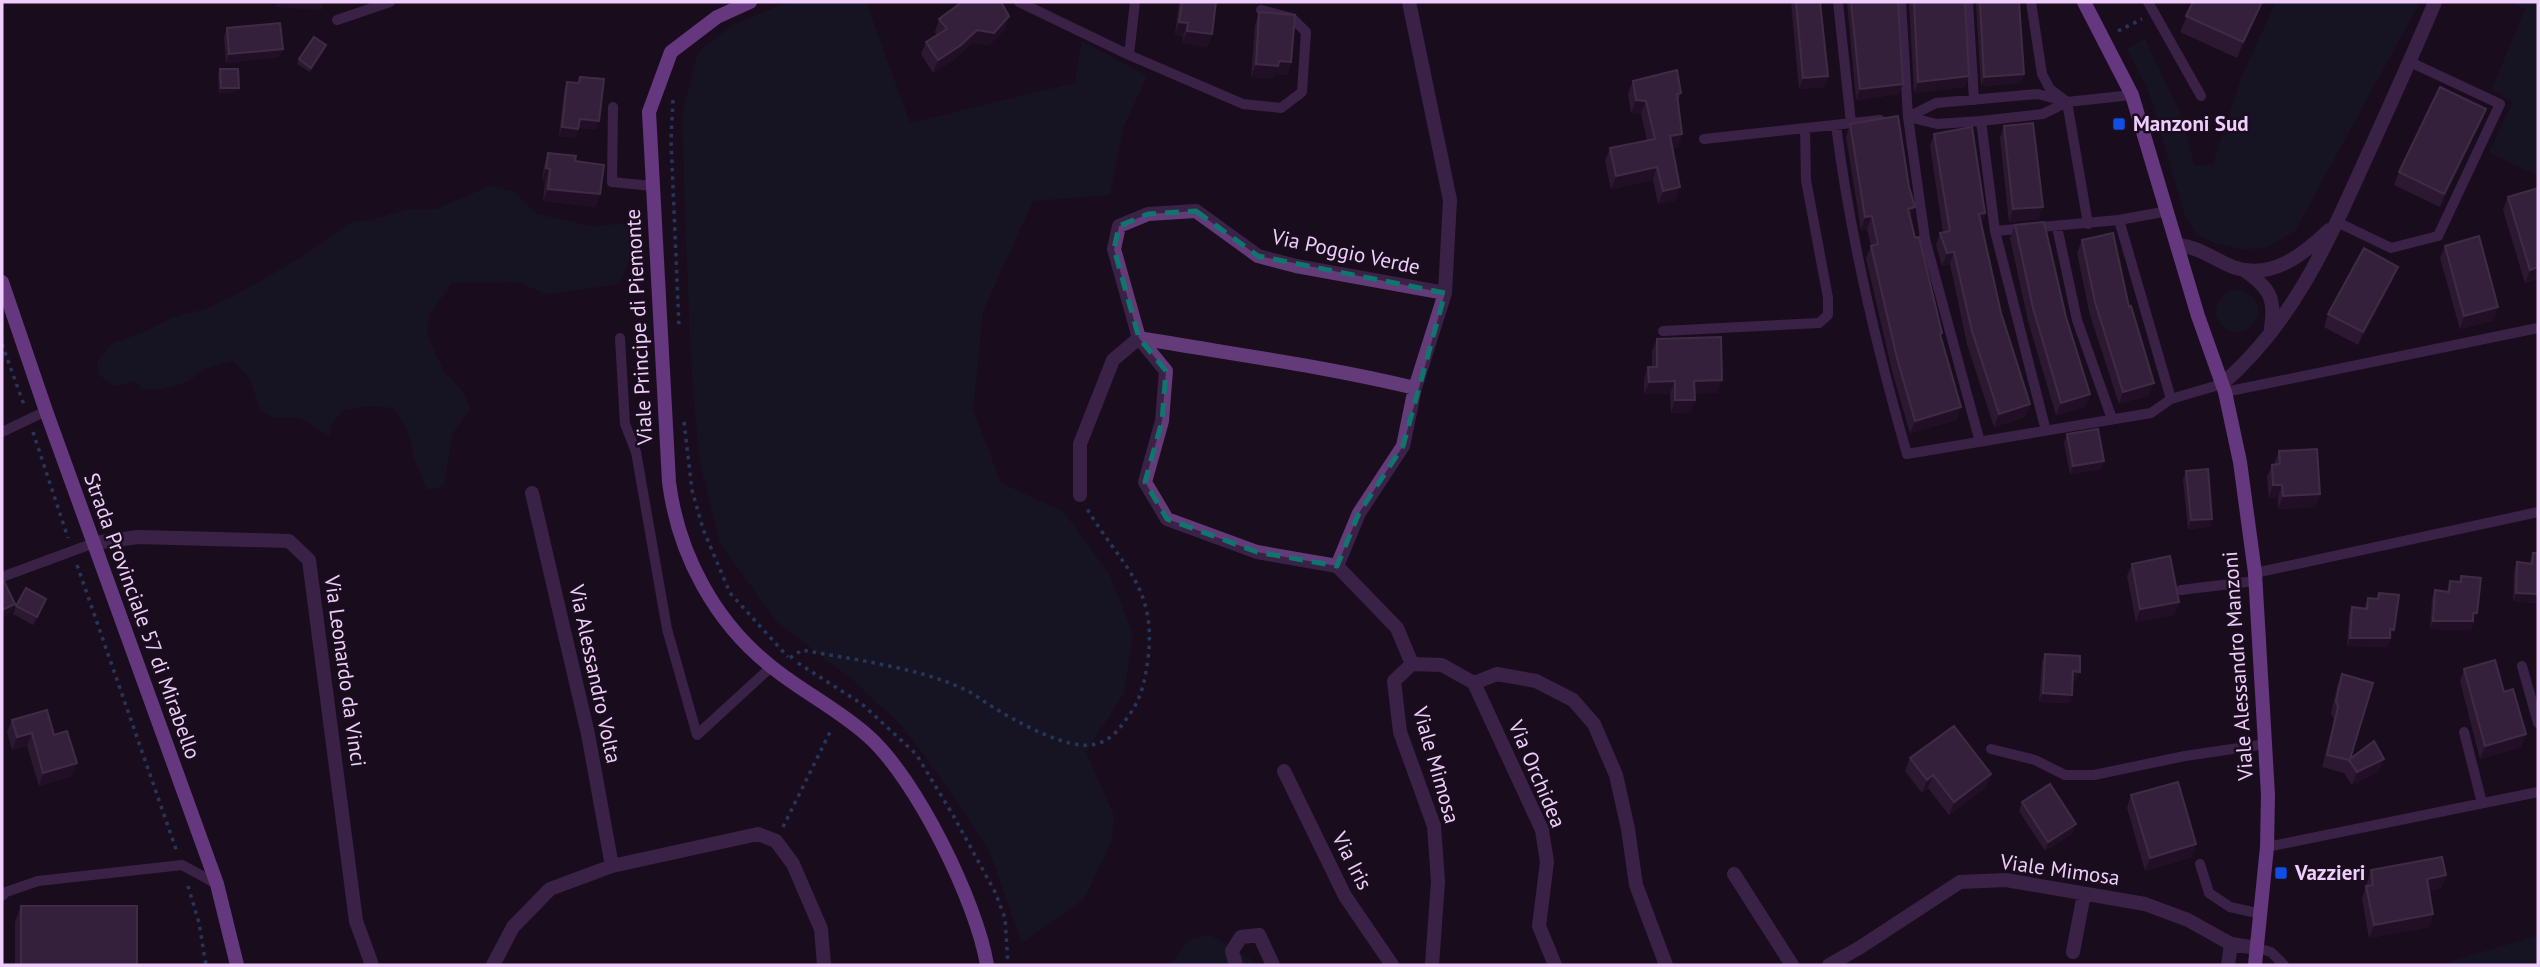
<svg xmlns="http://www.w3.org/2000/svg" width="2540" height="967" font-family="'PT Sans',sans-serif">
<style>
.green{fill:#131d2a}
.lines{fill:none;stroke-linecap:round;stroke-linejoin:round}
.path{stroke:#3569a7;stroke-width:3.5;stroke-dasharray:3.5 5;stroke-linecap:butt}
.lane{stroke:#633b79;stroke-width:10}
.street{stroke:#633b79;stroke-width:14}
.secondary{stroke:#c26bf5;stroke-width:14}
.wall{fill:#44274a}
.shaded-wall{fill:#2b1530}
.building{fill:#56395d;stroke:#6e5076;stroke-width:2}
.marked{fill:none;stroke:#0f766e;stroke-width:5;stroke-dasharray:14 9;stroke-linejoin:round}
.poi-dot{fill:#104ee5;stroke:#1a0d1d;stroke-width:2.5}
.labels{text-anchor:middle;stroke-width:5;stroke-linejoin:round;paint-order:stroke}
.poi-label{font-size:21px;font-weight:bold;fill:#efcdfc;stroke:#1a0d1d;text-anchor:start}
.street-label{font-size:21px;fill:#efcdfc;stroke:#1a0d1d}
</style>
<rect width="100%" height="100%" fill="#1a0d1d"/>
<!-- green -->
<path class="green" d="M788,2h78l44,121 165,-40 7,-42 65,35 -24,52 -13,67 -77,6 -50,110 -10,99 28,73 63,29 46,64 23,57 -9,60 -38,59 28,64 -3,27 -27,56 -62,44 -33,-93 -39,-59 -47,-64 -51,-48 -74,-56 -58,-80 -21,-85 -9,-114 -8,-227 16,-65 35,-27z
M2276,2h144l-125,229 -29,17 -23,1 -29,-6 -18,-9 -11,-18 -36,-124 -22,-43 18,-10 35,74 15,53 18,-2 29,-88z
M2512,2h26v174l-49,-24 24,-50 -21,-13 33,-80z
M490,186l24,6 23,22 57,13 28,-4 11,5 3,14 -16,42 -73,10 -30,-12 -65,1 -22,30 -3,22 17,37 19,20 7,17 -18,25 -8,52 -17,4 -13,-32 -5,-24 -15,-26 -23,-2 -28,4 -13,16v10l-30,-18 -28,-1 -11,-6 -12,-34 -16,-16 -29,8 -15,12 -27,8h-20l-7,-8 -21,5 -16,-12 -1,-12 16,-19 29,-10 32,-16 31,-8 33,-15 67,-39 45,-32 24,-4 36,-10h27z
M2216 311a21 21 0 1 1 42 0a21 21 0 1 1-42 0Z
M1210,935l47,28 1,2h-88l19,-25z
M2538,936v29h-88l4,-5z"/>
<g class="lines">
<!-- path -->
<path class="path" d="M2118,31l24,-12
M673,100l-2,40 8,187
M2,344l22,61
M684,422l8,68 11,39 27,64 58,64
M33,432l35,106
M77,565l100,287
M790,658l12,-8c53,10 115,17 164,40 10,5 18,12 27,17 22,14 61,35 87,38 23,2 35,-9 47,-27 14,-18 18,-37 21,-59 9,-74 -28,-94 -62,-152
M798,663l64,41 54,50 37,61 42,77 10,26 3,47
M783,827l49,-99
M188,886l11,37 7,42"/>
<!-- lane -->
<path class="lane" d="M1019,2l110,53 114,49 38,4 21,-16 4,-60 -14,-14 -31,-8
M1838,2l13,121
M1901,2l7,115 17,122 55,203
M1968,2l6,98
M2031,2l11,72 8,15 17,13 21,122
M2148,2l53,94
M337,20l53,-18
M1129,55l6,-53
M2067,102l-29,-8 -102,9 -28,14 29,7 44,-3 62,-7 24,-12 65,-7
M613,107l-1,75 40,4
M1981,121l14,110 51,200
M1836,125c14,112 40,221 71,329l244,-41 20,-14 51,-15
M1704,139l176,-19
M2119,220l52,179
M2337,222l54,26 47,-12 62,-132 -90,-42
M2057,227l20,93 35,99
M1995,231l124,-11 49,-9
M1663,331l156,-8 9,-8v-17l-22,-118 -1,-51
M620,338l5,86 11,28 31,177 30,106 74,-68
M2225,392l313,-64
M2,432l44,-21
M2255,573l283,-61
M2,577l92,-34
M2181,590l74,-9
M2522,666l16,57
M2464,732l18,71
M1991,749l44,11 30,15h29l91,-19 81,-12
M2267,847l271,-55
M2200,864l9,29 21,14 31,7
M2,896l4,-4 32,-11 144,-16 35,19
M2257,948l14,4 13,13"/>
<!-- street -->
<path class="street" d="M1409,2l41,198 -5,93 -30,95 -12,58 -44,67 -22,53 60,62 15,36
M2179,245c22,3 34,14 54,22 38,14 71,-13 96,-37
M2244,270c25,17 32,28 27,58
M2222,384c68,-58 104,-137 140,-217 25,-55 50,-110 73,-165
M1415,388c-91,-22 -183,-34 -276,-50l-25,-89 5,-23 29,-12 48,-3 62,45 38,10 149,27
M532,493l56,241 24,132
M1080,495v-51l33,-84 26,-22 27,33 -4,50 -17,61 22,37 90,33 80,14
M94,543l44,-6 151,4 20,19 47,361 16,44
M1474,683l68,147 5,32 -8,64 16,39
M1284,771l61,125 47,69
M1734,874l58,91
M2073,952l11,-58
M493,965l20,-38 37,-38 62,-23 146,-32 18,7 17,23 28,65 3,36
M1236,965l-4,-14 9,-14 18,-2 14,30
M1432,965l6,-84 -4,-55 -34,-94 -6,-51 18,-17 30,1 32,18 23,-9 39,7 37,19 21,24 22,51 12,54 8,56 30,80
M1829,965l30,-17 101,-66 46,-2 139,24 43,16 43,24 26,4
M2228,965l3,-21"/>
<!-- secondary -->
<path class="secondary" d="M750,2l-33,15 -46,35 -22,60 20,370c9,72 46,141 104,186 30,24 66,42 95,68 48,42 109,167 119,229
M2084,2l48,93 66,221 27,76 15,70 15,111 13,222 -1,52 -12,118
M2,282l44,129 171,473 20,81"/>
</g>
<!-- wall -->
<path class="wall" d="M1179,2h37l-4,32 -5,13 -25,-4 1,-7 -8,-2z
M1791,2h29l8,74 -4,11 -25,2z
M1847,2h51l1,92 -43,6z
M1909,2h56l4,74 -4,11 -51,6z
M1977,2h42l2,81 -40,3 -5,-82z
M2193,2h70l-26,56 -57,-26z
M1259,12l32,50 -4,13 -12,-1 -1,4 -23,-1 4,-52z
M939,19l66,10 -16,16 -17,-2 -16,15 -23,15 -12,-19 5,-12 11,-7 -2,-3z
M227,28l52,29 -53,6 -2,-26z
M325,49l-15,23 -13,-8 2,-5z
M220,69l17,23 -18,1 -1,-19z
M580,77l16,52 -17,-1 -4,10 -16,-2 5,-45 3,-9 11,1z
M1633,81l48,12 -3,8v46l-6,1 4,52 -18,4 -5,-24 -42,9 -6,-28 5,-13 37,-8 -6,-26 -10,-1 -3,-19z
M2486,109l-5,13 -41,85 -46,-22 5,-13z
M1850,124l60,95 31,118 16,83 -47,13 -18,-62 -26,-113 5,-12 -4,-17 -6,1 -15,-93z
M2004,126l34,93 -29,3 -9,-84z
M1934,134l51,79 -4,12 20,88 29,91 -5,13 -31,10 -27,-83 -17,-80 -8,2 -6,-21 4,-12 3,-1 -13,-86z
M548,153l27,8 21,46 -53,-6 2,-19 -3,-1 2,-15z
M2538,188v91l-13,4 -22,-73 5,-13z
M2015,225l71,182 -30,8 -28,-94 -18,-83z
M2082,240l47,67 20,88 -30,9 -29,-89 -13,-62z
M2445,246l49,74 -34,9 -20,-71z
M2393,279l-35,66 -34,-18 4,-13z
M1657,339l60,54h-23l1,7 -5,12 -19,1 -1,-19h-26v-14l4,-13h4v-16z
M2067,434l37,27 -4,8 -30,5 -6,-31z
M2279,451l41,43 -5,13 -37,2v-12l-9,1 -2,-21 5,-12 2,-1z
M2186,471l26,48 -3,8 -21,2 -5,-50z
M2533,553h5v49l-1,1 -24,-2 1,-30 3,-9 13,1z
M2132,564l47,38 -5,13 -38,7 -9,-46z
M2461,576l13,46 -4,8 -40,-1 2,-30 3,-9 12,1 3,-10h9z
M2379,593l15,37 -7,17 -40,-1 2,-30 3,-9 12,2 4,-11 9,1z
M16,606l27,1 -10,18 -20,-11z
M2045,654l31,26h-3l-1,15 -3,8 -30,-1 3,-40z
M2464,669l40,23 22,42 -5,13 -41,12 -20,-78z
M2342,674l8,85 29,12 -27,14 -8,-12 -22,-6 12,-48 -3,-5 6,-27z
M12,720l42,15 18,41 -33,10 -12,-40 -15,4 -5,-18z
M1910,758l76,29 -37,28 -21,-27 -6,5 -17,-22z
M2131,795l61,62 -47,14 -18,-63z
M2022,802l51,31 -28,18 -26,-40z
M2371,870l75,5 -5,13 -12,3 4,23 -4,13 -60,11 -7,-39z
M21,906l116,59h-122v-43z"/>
<!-- shaded-wall -->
<path class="shaded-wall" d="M277,2h47l-3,8 -46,-3z
M2262,2h1l-26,56 6,-16z
M1009,16l-4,13 -16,16 -17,-2 -16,15 -23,15 5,-13 39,-30z
M1179,22l9,1 -5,13 -8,-2z
M1187,31l25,3 -5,13 -25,-4z
M326,45l-1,4 -15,23 1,-4z
M283,49l-4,8 -53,6 3,-9z
M1279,61l12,1 -4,13 -12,-1 -1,4 -23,-1 5,-13z
M2024,74l-3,9 -40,3 3,-9z
M1828,76l-4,11 -25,2 4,-11z
M1969,76l-4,11 -51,6 4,-11z
M1903,84l-4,10 -43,6 4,-11z
M221,88h18l-2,4 -18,1z
M1636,100l10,1 -5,13 -10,-1z
M2486,109l-5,13 -41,85 4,-13z
M580,119l19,2 -3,8 -19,-1z
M562,127l16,2 -3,9 -16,-2z
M1682,134l-4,13 -13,2 5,-13z
M1657,167l-4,13 -42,9 5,-13z
M546,168l4,1 -5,13 -3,-1z
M1680,187l-4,13 -18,4 5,-13z
M548,189l52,5 -4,13 -53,-6z
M1915,207l-5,13 -2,-11z
M2043,207l-5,12 -29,3 4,-13z
M1985,213l-4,13 -2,-12z
M1872,216l-5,13 -6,1 4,-13z
M1954,252l-4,12 -8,2 5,-13z
M2398,267l-5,12 -35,66 5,-13z
M2538,267v12l-13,4 5,-13z
M2498,307l-4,13 -34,9 4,-13z
M1722,380l-5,13 -28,1 5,-13z
M1675,381l-5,13h-26l5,-12z
M2154,383l-5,12 -30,9 4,-12z
M2090,394l-4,13 -30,8 5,-12z
M1675,400h20l-5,12 -19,1z
M2030,404l-5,13 -31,10 5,-13z
M1961,407l-4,13 -47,13 5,-12z
M2104,461l-4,8 -30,5 3,-8z
M2273,485h9l-4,12 -9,1z
M2320,494l-5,13 -37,2 5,-13z
M2212,519l-3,8 -21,2 3,-9z
M2516,593l22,1v8l-1,1 -24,-2z
M46,599l-3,8 -10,18z
M2179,602l-5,13 -38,7 4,-13z
M15,604l-3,8 -10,5v-7z
M2473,613h4l-7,17 -40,-1 3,-8z
M2390,629l4,1 -7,17 -40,-1 3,-8z
M2073,671l7,1 -4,8h-6z
M2043,693l29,2 -3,8 -30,-1z
M32,733l-5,13 -15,4 5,-13z
M2526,734l-5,13 -41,12 5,-13z
M2384,759l-5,12 -27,14 5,-13z
M77,763l-5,13 -33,10 4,-13z
M1991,774l-5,13 -37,28 5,-13z
M1933,775l-5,13 -6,5 5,-13z
M2076,824l-3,9 -28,18 3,-9z
M2196,844l-4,13 -47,14 5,-13z
M2446,875l-5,13 -19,4 5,-13z
M2433,914l-4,13 -60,11 5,-13z"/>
<!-- building -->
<path class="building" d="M962,2h39l8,14 -15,17 -17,-3 -16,15 -23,15 -12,-18 21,-13 -8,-10z
M1182,2h34l-4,32 -25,-3 1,-8 -9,-1z
M1796,2h24l8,74 -25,2z
M1851,2h47l5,82 -43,5z
M1914,2h51l4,74 -51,6z
M1980,2h39l5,72 -40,3z
M2193,2h69l-19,40 -57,-26z
M1259,12l36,3 -4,47 -12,-1 -1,5 -22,-2z
M280,23l3,26 -54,5 -2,-26z
M314,37l12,8 -15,23 -12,-9z
M220,69h18l1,19h-18z
M1677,70l4,23 -4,1 5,40 -12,2 10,51 -17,4 -6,-24 -41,9 -6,-28 45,-9 -9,-38 -10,-1 -3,-19z
M580,77l24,2 -5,42 -19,-2 -2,10 -16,-2 5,-45 12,1z
M2440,87l46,22 -42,85 -45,-22z
M1898,116l11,71 6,20 -7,2 7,29 4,-1 23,96 -2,1 21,73 -46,14 -18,-63 -26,-112 7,-2 -6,-28 -7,1 -15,-93z
M2033,123l10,84 -30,2 -9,-83z
M1972,127l13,86 -6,1 22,99 29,91 -31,10 -27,-83 -18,-79 -7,1 -7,-20 10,-2 -16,-97z
M548,153l28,3 -1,5 29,4 -4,29 -52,-5 2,-20 -4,-1z
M2538,188v79l-8,3 -22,-73z
M2044,222l22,95 24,77 -29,9 -28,-95 -18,-83z
M2113,233l16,74 2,-1 23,77 -31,9 -28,-90 -13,-62z
M2479,236l19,71 -34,9 -19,-70z
M2364,248l34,19 -35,65 -35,-18z
M1721,337l1,43 -28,1 1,19h-20v-19l-26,1 -1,-15h9v-28z
M2098,429l6,32 -31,5 -6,-32z
M2317,449l3,45 -37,2 -1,-11h-9l-1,-20 8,-1 -1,-13z
M2208,469l4,50 -21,1 -5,-49z
M2533,553h5v41l-22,-1 1,-31 15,2z
M2170,556l9,46 -39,7 -8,-45z
M2461,576l20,2 -4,35h-4v8h-40l2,-31 14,2 1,-11 11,1z
M2,577l13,27 -13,6z
M26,588l20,11 -9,18 -21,-11z
M2379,593l20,2 -5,35 -4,-1v9h-40l2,-31 15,2 1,-11 10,1z
M2045,654l35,2v16l-7,-1 -1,24 -29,-2z
M2495,660l9,32 9,-3 13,45 -41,12 -21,-77z
M2342,674l31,9 -23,76 24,-18 10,18 -27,13 -8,-12 -22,-5 11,-48 -2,-6z
M47,710l7,25 13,-4 10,32 -34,10 -11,-40 -15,4 -5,-17z
M1954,726l37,48 -37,28 -21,-27 -6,5 -17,-22z
M2178,782l18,62 -46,14 -19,-63z
M2050,784l26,40 -28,18 -26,-40z
M2442,857l4,18 -19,4 6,35 -59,11 -8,-39 7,-1 -2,-15z
M21,906h116v59h-116z"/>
<!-- marked area -->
<path d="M0 0H2540V967H0ZM1196,211l62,45 187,37 -42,153 -44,67 -22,53 -80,-14 -90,-33 -22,-37 17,-61 4,-50 -27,-33 -25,-89 5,-23 29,-12z" fill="#1a0d1d" fill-opacity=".55" fill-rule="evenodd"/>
<path class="marked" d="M1196,211l62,45 187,37 -42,153 -44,67 -22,53 -80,-14 -90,-33 -22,-37 17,-61 4,-50 -27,-33 -25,-89 5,-23 29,-12z"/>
<!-- markers -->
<g class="poi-dot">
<rect x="2112" y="117" width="14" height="14" rx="3.5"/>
<rect x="2274" y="866" width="14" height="14" rx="3.5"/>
</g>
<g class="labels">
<!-- poi labels -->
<g class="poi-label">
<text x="2133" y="131">Manzoni Sud</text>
<text x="2295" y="880">Vazzieri</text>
</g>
<!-- street labels -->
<g class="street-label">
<text transform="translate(1346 252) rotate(12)" y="7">Via Poggio Verde</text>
<text transform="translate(639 327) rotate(-93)" y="7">Viale Principe di Piemonte</text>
<text transform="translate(142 616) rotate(70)" y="7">Strada Provinciale 57 di Mirabello</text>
<text transform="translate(2238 666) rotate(-94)" y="7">Viale Alessandro Manzoni</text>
<text transform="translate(345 671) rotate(82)" y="7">Via Leonardo da Vinci</text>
<text transform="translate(595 674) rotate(78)" y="7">Via Alessandro Volta</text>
<text transform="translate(1436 765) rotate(74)" y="7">Viale Mimosa</text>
<text transform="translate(1537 774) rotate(67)" y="7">Via Orchidea</text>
<text transform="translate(1352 861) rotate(63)" y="7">Via Iris</text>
<text transform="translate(2060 870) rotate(8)" y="7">Viale Mimosa</text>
</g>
</g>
<!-- border -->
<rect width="2540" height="967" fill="none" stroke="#efcdfc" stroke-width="7"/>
</svg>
